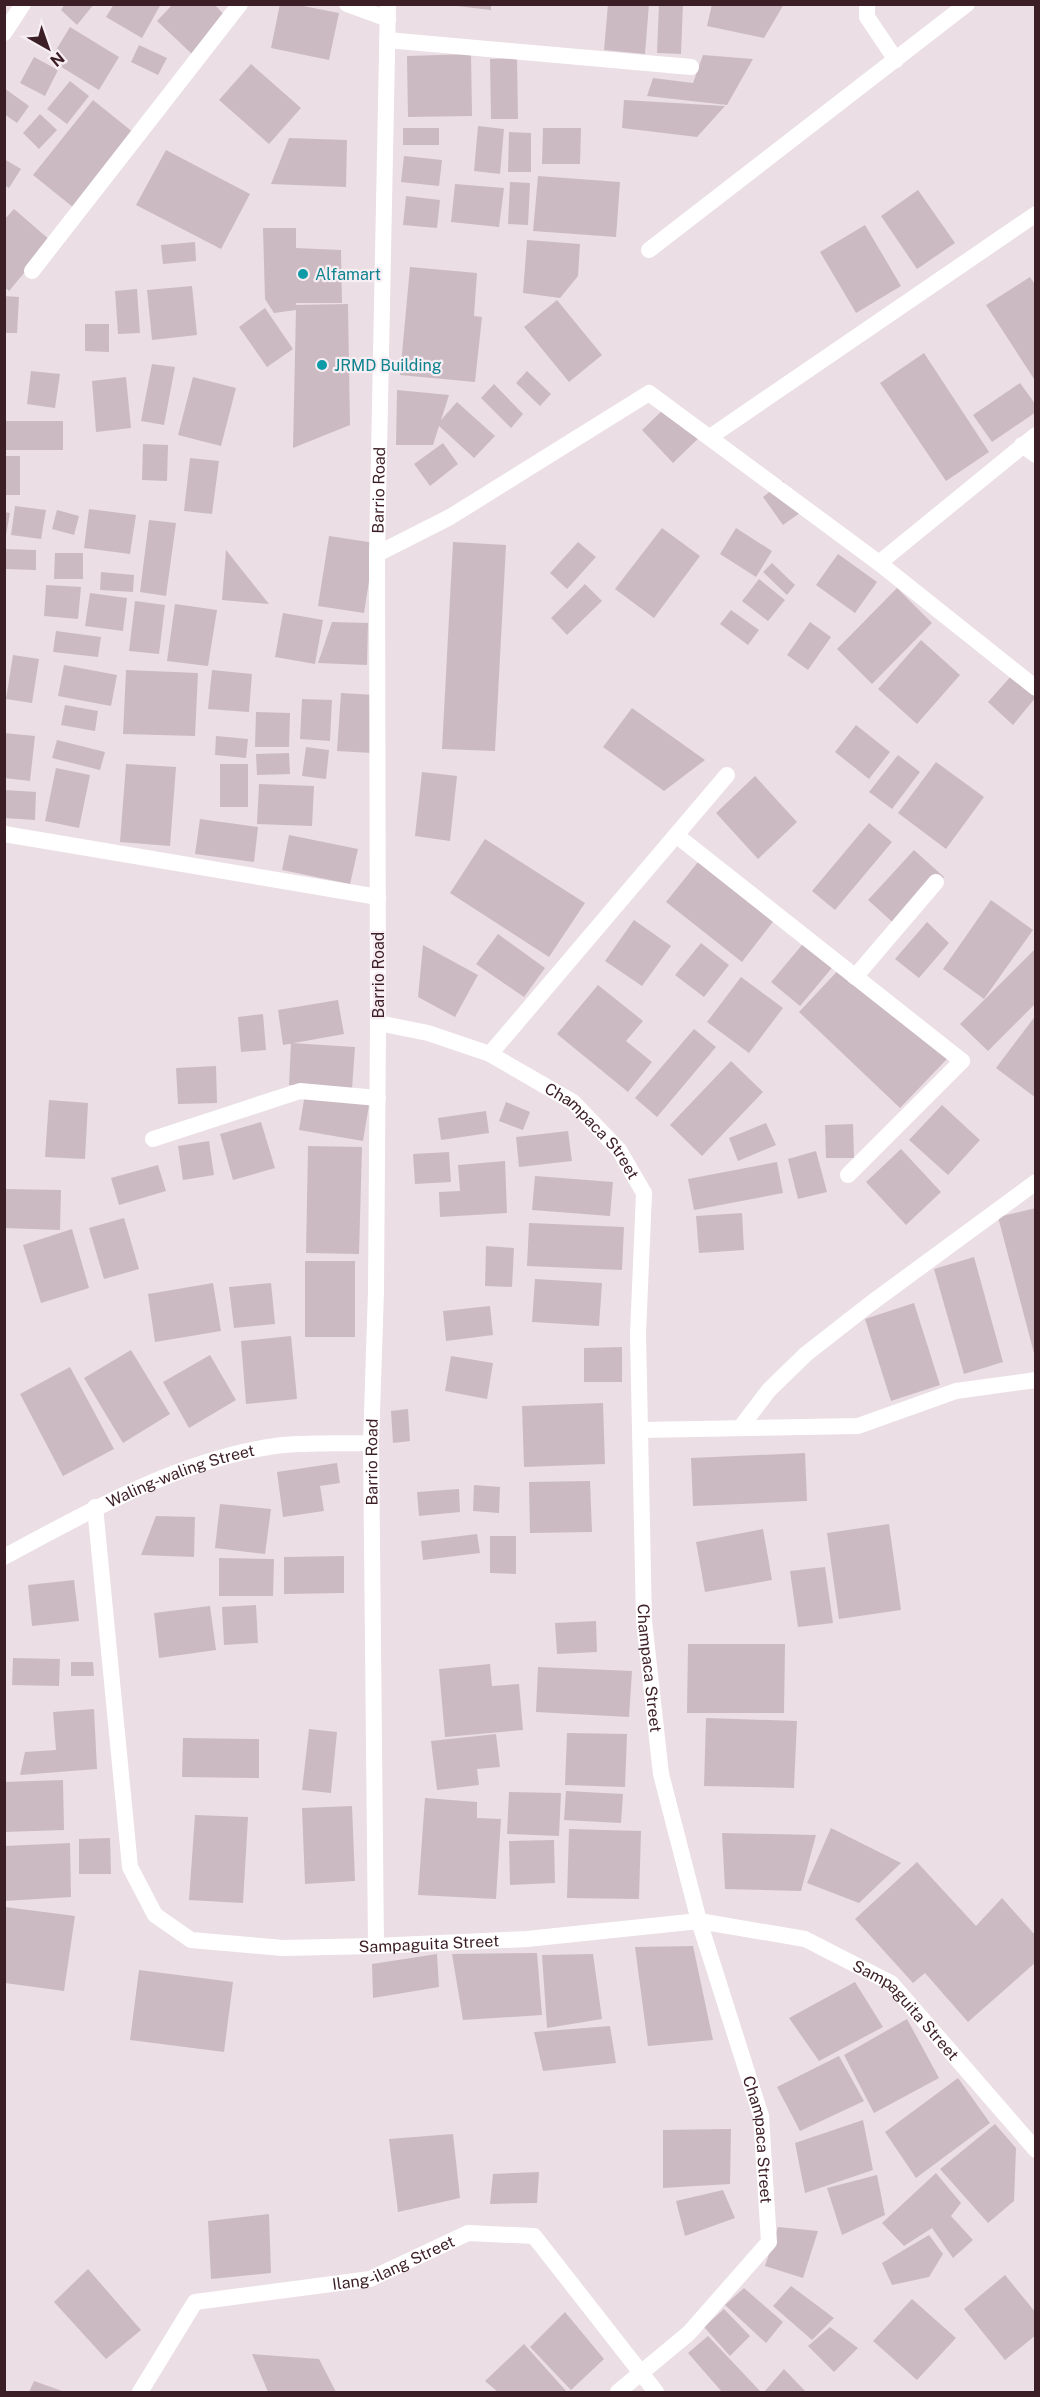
<svg xmlns="http://www.w3.org/2000/svg" width="1040" height="2397" font-family="'Public Sans',sans-serif">
<style>
.building{fill:#ccbac2}
.lines{fill:none;stroke-linecap:round;stroke-linejoin:round}
.service{stroke:#fff;stroke-width:16}
.minor{stroke:#fff;stroke-width:16}
.tertiary{stroke:#fff;stroke-width:16}
.culture-dot{fill:#0f9aa8;stroke:#f7eef3;stroke-width:2}
.labels{text-anchor:middle;stroke-width:4.5;stroke-linejoin:round;paint-order:stroke}
.culture-label{font-size:16px;fill:#0d838f;stroke:#f7eef3;text-anchor:start}
.street-label{font-size:16px;fill:#3c1e26;stroke:#f7eef3}
</style>
<rect width="100%" height="100%" fill="#ebdee4"/>
<!-- building -->
<path class="building" d="M65,4h29l-17,21 -16,-15z
M114,4h47l-19,34 -36,-21z
M173,4h41l14,15 -35,36 -36,-34z
M280,4h13l46,9 -10,47 -58,-12z
M440,4h51v6z
M608,4h41l-4,50 -41,-4z
M659,4h24l-2,50 -24,-1z
M712,4h72l-20,34 -57,-12z
M70,27l49,30 -20,33 -49,-30z
M139,45l28,13 -9,17 -27,-13z
M471,54l1,62 -64,1 -1,-61z
M703,55l50,4 -26,46 -80,-9 6,-18 40,5z
M34,57l24,13 -13,26 -25,-13z
M517,58l1,61h-27l-1,-60z
M251,64l50,44 -32,36 -50,-44z
M70,81l19,15 -22,28 -20,-15z
M4,88l25,18 -12,17 -13,-9z
M93,100l41,33 -60,75 -41,-33z
M624,100l101,6 -28,31 -75,-9z
M40,114l17,16 -18,19 -16,-16z
M478,126l26,3 -4,45 -26,-3z
M403,128h36v17h-36z
M543,128h38l-1,36h-38z
M509,132l22,1v39h-23z
M289,138l58,2 -1,47 -75,-3z
M166,150l84,44 -29,55 -85,-44z
M404,156l38,4 -3,26 -38,-4z
M4,159l17,10 -12,19 -5,-3z
M538,176l82,6 -4,55 -83,-6z
M510,182l20,1 -2,42 -20,-1z
M455,184l49,4 -5,39 -48,-5z
M918,190l37,53 -38,26 -36,-53z
M406,196l34,4 -3,28 -34,-3z
M14,209l37,32 -42,50 -5,-4v-67z
M865,225l36,61 -45,27 -36,-61z
M263,228h33v20l45,2 1,53h-46v2l52,-1 2,121 -57,23 3,-138 -22,3 -9,-14z
M527,240l53,4 -2,32 -18,22 -37,-5z
M195,242l1,19 -33,3 -2,-19z
M410,267l67,6 -3,43 8,1 -7,65 -75,-7z
M1030,277l6,9v96l-50,-77z
M192,286l5,49 -45,5 -5,-50z
M137,289l3,44 -22,1 -3,-43z
M4,296l15,1 -2,36h-13z
M557,300l45,55 -33,27 -45,-55z
M265,308l28,41 -26,18 -28,-40z
M85,324h24v28l-24,-1z
M924,353l65,99 -43,29 -66,-98z
M152,364l23,3 -11,58 -23,-4z
M31,371l29,3 -5,34 -28,-4z
M527,371l24,23 -11,12 -24,-23z
M126,377l5,51 -35,4 -4,-51z
M193,377l43,11 -15,58 -43,-11z
M1020,383l16,22v7l-44,30 -19,-27z
M494,384l29,30 -12,14 -30,-30z
M397,390l52,5 -8,25 16,-18 38,34 -21,22 -35,-32 -6,19h-37z
M667,406l40,24 -34,33 -31,-33z
M4,421h59v29h-59z
M443,443l15,21 -28,22 -16,-22z
M143,444l25,1 -1,36 -25,-1z
M4,456h16v39h-16z
M190,458l29,3 -7,53 -28,-3z
M783,481l21,29 -21,15 -20,-28z
M15,506l31,4 -5,29 -30,-4z
M89,509l47,6 -6,39 -46,-6z
M57,510l22,6 -5,19 -22,-6z
M4,512l6,1 -4,22h-2z
M149,520l27,3 -10,73 -26,-4z
M662,528l38,28 -46,62 -39,-29z
M736,528l36,23 -16,26 -36,-23z
M329,536l46,7 -11,70 -46,-7z
M453,542l53,3 -11,206 -53,-2z
M578,542l18,15 -29,32 -17,-16z
M4,549l32,1v20l-32,-1z
M226,550l43,54 -47,-4z
M55,553h28v26h-29z
M838,554l39,28 -22,31 -39,-28z
M772,563l23,22 -8,10 -24,-23z
M101,572l33,3 -1,17 -33,-2z
M759,579l26,21 -17,21 -26,-20z
M585,584l17,17 -35,34 -16,-17z
M46,585l35,2 -3,32 -34,-3z
M897,588l35,35 -60,61 -35,-35z
M90,593l37,5 -4,33 -38,-5z
M135,601l30,4 -6,49 -30,-3z
M175,604l42,6 -9,56 -41,-5z
M731,610l28,20 -11,15 -28,-21z
M283,613l40,7 -8,44 -40,-7z
M332,622l36,1 -1,42 -49,-2z
M810,622l21,15 -23,33 -21,-15z
M56,631l45,6 -3,20 -45,-5z
M921,640l39,35 -43,49 -39,-35z
M13,655l26,4 -7,44 -26,-4z
M64,665l53,10 -6,31 -53,-10z
M126,670l72,3 -3,63 -72,-2z
M212,670l40,4 -3,38 -41,-3z
M1012,675l24,22 -23,28 -25,-23z
M341,693l34,2 -3,58 -35,-2z
M302,699l30,1 -2,41 -30,-2z
M65,705l33,6 -3,20 -34,-6z
M632,708l73,52 -41,31 -61,-44z
M256,712l34,1 -1,34h-34z
M856,725l34,27 -21,27 -34,-27z
M4,733l31,3 -5,45 -26,-3z
M216,736l32,3 -2,19 -31,-3z
M57,740l48,12 -5,18 -48,-12z
M306,747l23,3 -3,29 -24,-3z
M289,753l1,21 -33,1 -1,-21z
M898,755l22,17 -28,37 -23,-17z
M936,762l48,35 -38,52 -48,-36z
M126,764l50,3 -6,79 -50,-4z
M220,764h28v43h-28z
M56,768l34,7 -11,53 -34,-7z
M422,772l35,4 -7,65 -35,-5z
M755,776l42,46 -39,37 -42,-46z
M259,784l55,2 -2,40 -55,-2z
M4,790l32,2 -1,28 -31,-2z
M200,819l58,8 -4,35 -59,-8z
M869,823l23,19 -57,68 -23,-19z
M289,835l69,14 -8,35 -68,-14z
M485,839l100,64 -36,54 -99,-64z
M914,850l30,27 -45,51 -31,-28z
M702,857l76,58 -36,47 -76,-60z
M991,900l42,30 -49,69 -41,-30z
M634,920l37,26 -29,40 -37,-25z
M927,922l22,21 -30,35 -24,-19z
M498,934l47,34 -21,29 -48,-33z
M807,939l29,24 -36,43 -29,-24z
M701,943l28,22 -25,32 -29,-22z
M423,945l55,30 -23,42 -37,-20z
M1036,948v55l-48,48 -28,-27z
M845,963l102,96 -47,49 -101,-96z
M741,977l42,31 -34,45 -42,-31z
M598,985l45,36 -17,20 26,21 -24,30 -71,-58z
M338,1000l6,34 -61,11 -5,-35z
M263,1014l3,36 -25,2 -3,-35z
M1036,1015v83l-40,-30z
M694,1029l22,18 -59,70 -22,-19z
M291,1043l64,4 -3,42 -63,-4z
M731,1061l32,31 -61,64 -32,-31z
M216,1066l1,37 -39,1 -2,-36z
M305,1094l64,11 -6,36 -64,-11z
M49,1100l39,3 -3,56 -40,-2z
M506,1102l24,10 -7,18 -24,-9z
M942,1105l38,35 -32,35 -39,-35z
M486,1111l3,22 -48,7 -3,-22z
M261,1122l14,46 -42,12 -13,-46z
M766,1123l10,22 -38,16 -9,-23z
M853,1124l1,34h-28l-1,-33z
M568,1131l4,30 -53,6 -3,-30z
M209,1141l5,34 -31,5 -5,-34z
M308,1146l54,1 -3,107 -53,-1z
M901,1149l40,43 -35,33 -40,-43z
M816,1151l11,41 -29,7 -10,-40z
M449,1152l2,30 -36,2 -2,-30z
M505,1161l2,52 -67,4 -1,-25 21,-1 -2,-26z
M777,1162l6,31 -89,17 -6,-31z
M158,1165l8,26 -47,14 -8,-27z
M535,1176l78,6 -3,34 -78,-6z
M4,1189l57,1 -1,40 -56,-2z
M1036,1208v148l-1,1 -37,-140z
M742,1213l2,37 -45,3 -3,-37z
M124,1218l15,51 -35,10 -15,-51z
M529,1223l95,4 -2,43 -95,-4z
M72,1229l17,59 -48,15 -18,-58z
M486,1246l28,2 -2,39 -27,-1z
M974,1257l29,105 -39,12 -30,-105z
M305,1261h50v76h-50z
M535,1279l67,4 -3,43 -67,-4z
M213,1283l8,48 -66,11 -7,-48z
M271,1283l4,41 -41,4 -5,-41z
M914,1303l26,82 -49,16 -26,-82z
M490,1306l3,29 -47,6 -3,-30z
M291,1336l6,63 -51,5 -5,-63z
M622,1347v35h-38v-34z
M131,1350l39,64 -47,29 -39,-65z
M210,1355l26,45 -47,28 -26,-46z
M451,1356l42,7 -6,36 -42,-8z
M70,1367l44,82 -51,27 -43,-82z
M603,1403l2,61 -81,3 -2,-61z
M408,1409l2,32 -17,2 -2,-32z
M805,1453l2,48 -114,5 -2,-48z
M337,1463l3,20 -20,3 4,25 -41,6 -6,-45z
M590,1481l2,51 -62,1 -1,-51z
M474,1485l26,2 -1,26 -26,-2z
M459,1489l1,23 -41,4 -2,-24z
M220,1504l51,5 -6,45 -50,-6z
M156,1516l39,1 -1,40 -53,-2z
M889,1524l12,86 -62,9 -12,-86z
M763,1529l9,51 -67,12 -9,-50z
M477,1534l3,19 -57,7 -2,-19z
M490,1536h26v38l-26,-1z
M344,1556v37l-60,1v-37z
M219,1558l55,1 -1,37h-54z
M825,1567l8,56 -35,4 -8,-56z
M74,1580l5,41 -47,5 -4,-41z
M256,1605l2,38 -34,2 -2,-38z
M210,1606l6,44 -57,8 -5,-45z
M596,1621l1,31 -40,2 -2,-31z
M688,1644h97l-1,69h-97z
M13,1658l47,1 -1,27 -47,-1z
M71,1662h22l1,14h-23z
M490,1664l2,22 27,-2 4,46 -78,7 -6,-68z
M538,1667l94,4 -3,46 -93,-5z
M94,1709l3,60 -77,6 5,-23 31,-2 -3,-38z
M706,1718l91,3 -3,67 -90,-2z
M309,1729l28,3 -6,61 -29,-3z
M567,1733l60,1 -2,53 -60,-2z
M496,1734l4,33 -23,2 2,16 -42,5 -6,-49z
M183,1738l76,1v39l-77,-1z
M63,1780l1,50 -60,2v-50z
M566,1791l57,3 -2,29 -57,-3z
M509,1792l52,1 -2,43 -52,-2z
M425,1798l52,4v16l24,1 -5,80 -78,-4z
M352,1806l3,75 -50,3 -3,-76z
M195,1815l53,2 -5,86 -54,-3z
M831,1828l70,35 -42,40 -52,-20z
M569,1829l72,2 -2,68 -72,-1z
M722,1833l94,2 -15,56 -76,-2z
M110,1838l1,36h-32v-35z
M554,1840l1,43 -45,2 -1,-44z
M70,1843l1,54 -67,4v-55z
M917,1862l59,64 26,-28 34,38v26l-68,60 -43,-49 -12,10 -58,-64z
M5,1907l70,9 -11,75 -59,-8z
M693,1946l20,94 -65,6 -13,-99z
M537,1953l5,62 -79,5 -11,-66z
M437,1954l2,33 -66,11 -1,-34z
M593,1954l9,65 -55,9 -5,-73z
M139,1970l94,12 -9,70 -94,-12z
M855,1982l28,45 -64,34 -30,-43z
M907,2019l32,59 -65,35 -30,-58z
M610,2026l6,37 -73,8 -9,-39z
M839,2056l25,45 -64,30 -23,-44z
M958,2078l32,45 -74,55 -31,-46z
M863,2120l10,50 -68,23 -10,-50z
M995,2124l21,24 -2,53 -26,22 -48,-54z
M731,2129l-1,55 -67,4v-58z
M453,2134l7,64 -62,14 -9,-73z
M539,2172l-2,31 -47,1 3,-30z
M936,2173l25,30 -10,13 22,24 -20,18 -21,-30 -28,18 -22,-23z
M877,2175l8,40 -43,20 -15,-47z
M723,2190l12,28 -50,18 -9,-35z
M269,2214l2,59 -60,6 -3,-58z
M778,2227l40,4 -15,47 -38,-12z
M929,2235l14,19 -14,23 -37,8 -10,-22z
M88,2269l53,61 -35,29 -52,-57z
M1005,2275l31,38v22l-31,25 -41,-51z
M791,2286l43,32 -22,22 -39,-34z
M744,2288l39,34 -17,21 -41,-38z
M912,2299l44,39 -39,42 -44,-39z
M724,2309l26,27 -20,20 -26,-29z
M565,2312l39,47 -33,31 -41,-43z
M830,2327l28,21 -24,24 -26,-26z
M708,2336l52,55 -1,1h-37l-34,-39z
M524,2344l43,48h-69l-13,-11z
M252,2354l67,5 17,33h-68z
M784,2369l22,23h-42z
M34,2381l31,11h-36z"/>
<g class="lines">
<!-- service -->
<path class="service" d="M855,977l81,-95
M153,1139l147,-48 78,7
M848,1175l114,-114"/>
<!-- minor -->
<g class="minor">
<path d="M347,4l41,15"/>
<path d="M867,4v13l29,43"/>
<path d="M4,33l19,-29"/>
<path d="M387,40l304,27"/>
<path d="M649,250l318,-246"/>
<path d="M32,271l208,-267"/>
<path d="M710,437l326,-223"/>
<path d="M1022,445l14,10"/>
<path d="M377,554l73,-37 199,-124 230,170 157,125"/>
<path d="M879,563l157,-128"/>
<path d="M4,834l374,63"/>
<path d="M676,835l286,226"/>
<path id="s1" d="M378,1023l50,10 62,21 83,48 46,48 25,43 -6,141 6,287 17,153 38,147 62,195 8,126 -80,91 -71,59"/>
<path d="M490,1054l237,-279"/>
<path d="M740,1428l29,-38 37,-36 64,-50 166,-122"/>
<path d="M640,1430l218,-4 98,-35 80,-11"/>
<path id="s2" d="M95,1507l35,360 25,48 36,25 92,8 93,-2 151,-7 172,-18 106,18 86,44 145,167"/>
<path id="s3" d="M140,2392l55,-90 175,-23 98,-46 66,3 122,156"/>
</g>
<!-- tertiary -->
<g class="tertiary">
<path id="s4" d="M4,1557c85,-46 175,-97 271,-111 31,-4 65,-2 96,-3"/>
<path id="s5" d="M376,1946l-5,-503 5,-152 2,-268 -1,-469 11,-550"/>
</g>
</g>
<!-- markers -->
<g class="culture-dot">
<circle cx="303" cy="274" r="6"/>
<circle cx="322" cy="365" r="6"/>
</g>
<g class="labels">
<!-- culture labels -->
<g class="culture-label">
<text x="315" y="280">Alfamart</text>
<text x="334" y="371">JRMD Building</text>
</g>
<!-- street labels -->
<g class="street-label">
<text dy="6" stroke="none"><textPath href="#s5" startOffset="1456">Barrio Road</textPath></text>
<text transform="translate(378 975) rotate(-90)" y="6">Barrio Road</text>
<text dy="6" stroke="none"><textPath href="#s1" startOffset="246">Champaca Street</textPath></text>
<text dy="6" stroke="none"><textPath href="#s5" startOffset="484">Barrio Road</textPath></text>
<text dy="6" stroke="none"><textPath href="#s4" startOffset="195">Waling-waling Street</textPath></text>
<text dy="6" stroke="none"><textPath href="#s1" startOffset="804">Champaca Street</textPath></text>
<text dy="6" stroke="none"><textPath href="#s2" startOffset="698">Sampaguita Street</textPath></text>
<text dy="6" stroke="none"><textPath href="#s2" startOffset="1202">Sampaguita Street</textPath></text>
<text dy="6" stroke="none"><textPath href="#s1" startOffset="1290">Champaca Street</textPath></text>
<text dy="6" stroke="none"><textPath href="#s3" startOffset="309">Ilang-ilang Street</textPath></text>
</g>
</g>
<!-- border -->
<rect width="1040" height="2397" fill="none" stroke="#3c1e26" stroke-width="12"/>
<!-- north arrow -->
<g transform="translate(48 48) rotate(140)" stroke="#f7eef3" stroke-width="4.5" paint-order="stroke">
<path d="M0-4.5L10 22L0 15L-10 22Z" fill="#3c1e26"/>
<text y="-9" font-size="16" font-weight="bold" text-anchor="middle" fill="#3c1e26">N</text>
</g>
</svg>
